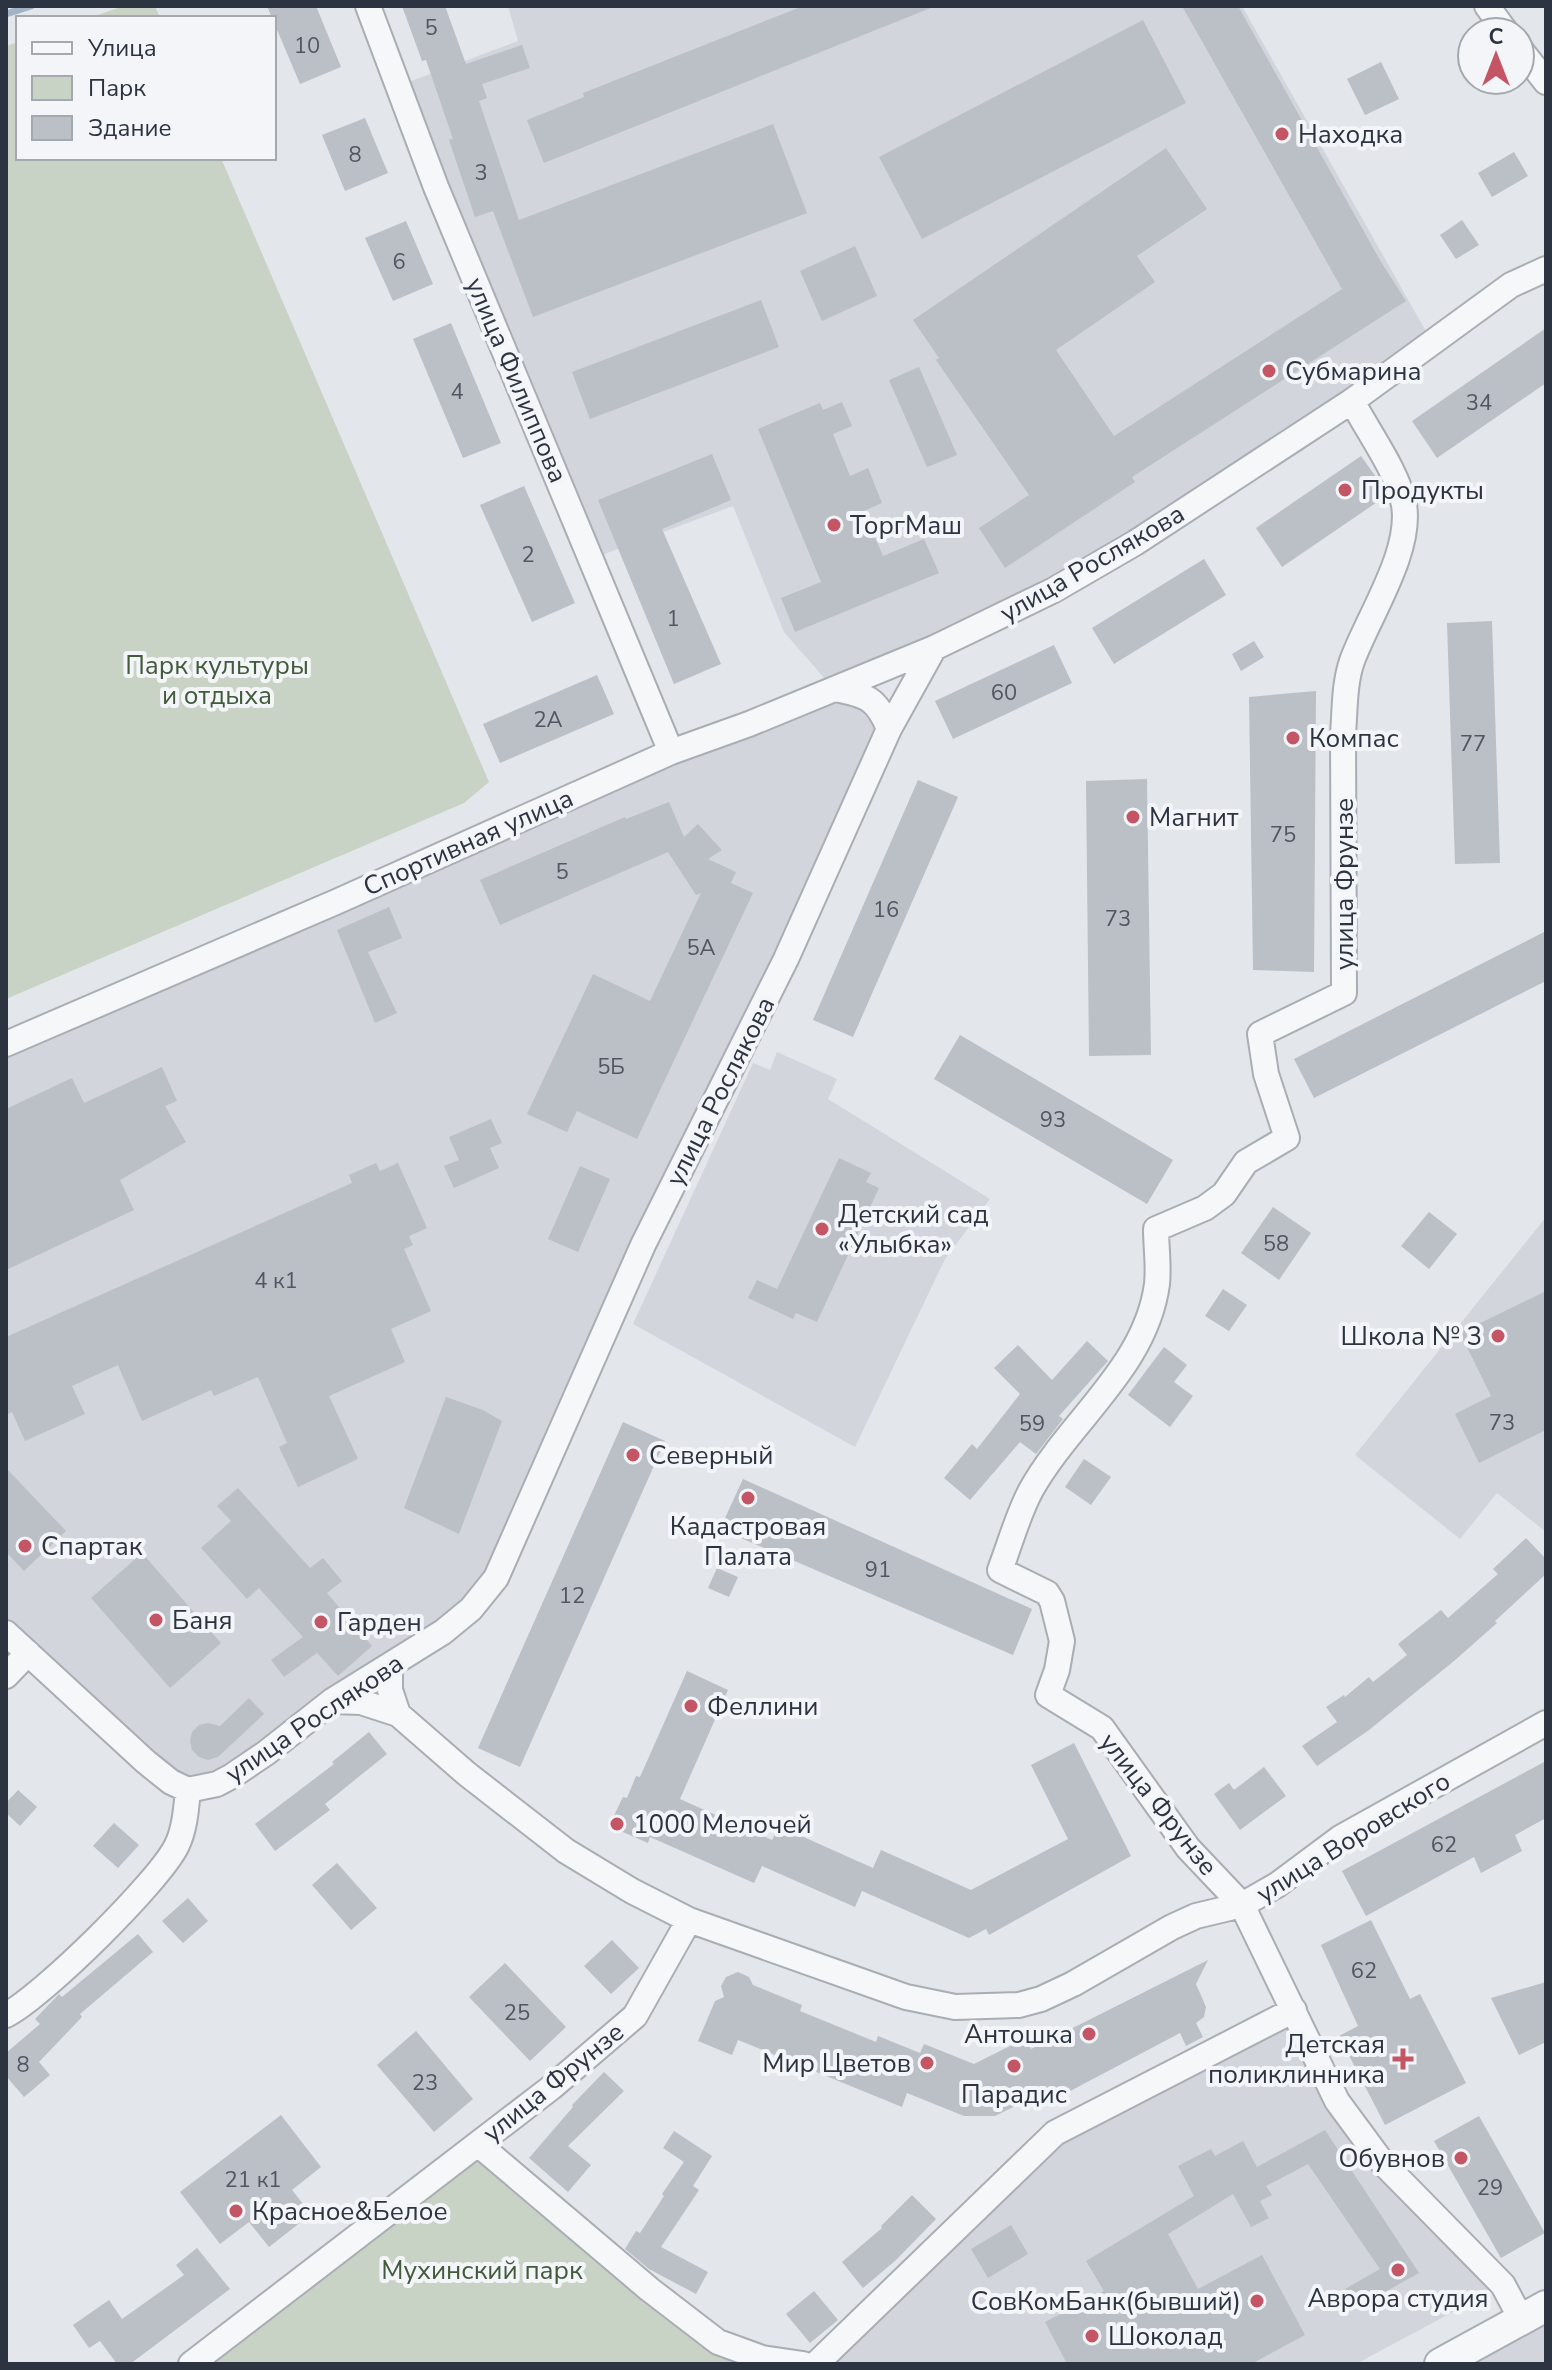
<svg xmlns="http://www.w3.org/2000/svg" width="1552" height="2370" font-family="'Nunito Sans',sans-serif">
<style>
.built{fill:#d2d5dc}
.green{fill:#c9d3c5}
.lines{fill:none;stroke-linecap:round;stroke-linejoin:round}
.stream{stroke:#a2b3c7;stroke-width:7}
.building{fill:#bbbfc6}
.minor-casing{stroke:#a9adb4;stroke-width:28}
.tertiary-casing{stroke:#a9adb4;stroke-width:34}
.minor{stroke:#f6f7f9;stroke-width:24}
.tertiary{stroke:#f6f7f9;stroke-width:30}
.poi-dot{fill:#c35564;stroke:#f3f5f8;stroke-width:3}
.labels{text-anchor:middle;stroke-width:8;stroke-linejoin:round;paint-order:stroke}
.number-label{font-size:22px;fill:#505762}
.poi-label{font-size:26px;fill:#2d3441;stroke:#f3f5f8;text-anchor:start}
.street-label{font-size:26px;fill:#2d3441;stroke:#f3f5f8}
.park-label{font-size:26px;fill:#415b3b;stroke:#f3f5f8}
</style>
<rect width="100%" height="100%" fill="#e3e6ea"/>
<!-- built -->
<path class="built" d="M508,6h734l190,336 -297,201 -298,146 52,40 -418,880 -283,181 -182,-157v-589l828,-355 -50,-57 -51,-126 -142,53 -193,-473 120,-45z
M777,1052l60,27 -9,20 162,100 -45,60 -90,188 -222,-123 120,-261 17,7z
M1546,1217v315l-49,-39 -37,46 -105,-84z
M1294,2010l43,91 166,184 -147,79h-540l239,-231z
M1546,2306v58h-106z"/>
<!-- green -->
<path class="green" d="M124,6h31l5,12h-71z
M18,42v116h203l268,624 -25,21 -458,196v-953z
M484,2149l234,193 90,22h-616z"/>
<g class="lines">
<!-- stream -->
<path class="stream" d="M6,14l25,-8"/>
</g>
<!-- building -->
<path class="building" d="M267,6h49l25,61 -41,17z
M402,6h43l21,58 56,-19 8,23 -48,16 5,14 -8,3 40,119 254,-96 34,89 -274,104 -40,-106 -18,6 -26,-77 4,-1 -27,-79 -4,1z
M803,6l130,1 -389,156 -17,-43 57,-23 -1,-4z
M1182,6h56l143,256 25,39 -274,176 3,5 -130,86 -26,-40 50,-33 -93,-135 3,-2 -26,-38 253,-172 41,61 -70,47 18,26 -99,68 58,86 228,-147z
M1143,20l43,83 -264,136 -43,-82z
M1381,62l18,37 -34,16 -18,-36z
M365,118l23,55 -43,18 -23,-56z
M1514,152l14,24 -36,21 -14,-24z
M1462,220l17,25 -23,14 -16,-24z
M406,221l27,63 -40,17 -28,-63z
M855,246l22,50 -55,25 -22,-50z
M761,300l18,47 -189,72 -18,-47z
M451,323l50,120 -38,15 -50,-119z
M1546,328v55l-109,75 -25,-37z
M919,367l38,88 -30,12 -38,-87z
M842,402l10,24 -19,8 17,42 18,-8 14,35 -18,8 19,45 41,-17 15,34 -144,59 -14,-34 40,-16 -63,-153 62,-26 3,7z
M712,454l19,46 -69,29 59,135 -47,20 -76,-184z
M1361,456l20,28 5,12 -104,71 -26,-39z
M524,486l51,117 -43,19 -52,-117z
M1204,559l22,36 -112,69 -22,-36z
M1492,621l8,242 -45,1 -8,-241z
M1254,641l10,16 -23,14 -9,-17z
M1054,645l18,38 -119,56 -18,-38z
M597,675l17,39 -114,49 -17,-39z
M1316,691l-2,281 -61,-2 -4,-273z
M1147,779l4,276 -62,1 -3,-275z
M918,780l40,17 -105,240 -40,-17z
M669,802l15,35 14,-13 24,26 -14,9 28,13 -5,11 22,10 -116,246 -60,-28 -10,21 -40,-18 66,-140 57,27 51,-108 -5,2 -28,-43 -168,73 -20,-45 145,-63 1,2z
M389,907l13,31 -34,14 29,61 -22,10 -38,-93z
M1546,931v50l-232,117 -20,-39z
M960,1035l213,125 -26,44 -213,-125z
M162,1067l15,34 -12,5 21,36 -66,38 14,30 -128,60v-161l66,-31 12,25z
M491,1119l11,24 -12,5 9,20 -45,20 -10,-22 15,-6 -10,-23z
M839,1158l32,15 -5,9 13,6 -62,134 -21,-9 -3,6 -45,-21 9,-18 20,9z
M376,1163l4,8 18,-8 29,65 -18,8 4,9 -9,4 27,62 -40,18 14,33 -76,34 29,63 -60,28 -19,-40 8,-4 -29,-66 -44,19 -3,-6 -69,31 -24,-56 -46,21 13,28 -60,27 -13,-29 -6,3v-78l346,-154 -3,-8z
M580,1166l30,13 -32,73 -30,-13z
M1273,1207l38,26 -32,47 -38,-27z
M1429,1212l28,22 -28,35 -28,-23z
M1223,1289l24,16 -18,26 -24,-15z
M1546,1291v139l-67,33 -24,-49 36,-18 -31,-63z
M1087,1341l21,20 -49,55 4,3 -27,35 -16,-12 -50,58 -26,-22 28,-34 5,5 43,-55 -26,-26 24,-23 34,35z
M1164,1347l23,18 -13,17 19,14 -23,31 -42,-32z
M446,1397l37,13 19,11 -43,113 -55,-26z
M623,1422l42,19 -145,326 -42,-19z
M1084,1459l27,18 -20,28 -26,-18z
M6,1468l60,63 -42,40 -18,-19z
M743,1479l289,130 -19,46 -293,-126z
M238,1488l72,80 13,-10 19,23 -15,12 45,53 -34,30 -21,-23 -33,24 -13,-17 32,-23 -44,-49 -12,11 -46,-51 30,-27 -14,-15z
M1526,1538l20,21v15l-51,47 2,2 -43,38 -85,69 -52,36 -15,-20 35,-24 -11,-15 18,-12 1,2 24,-20 4,5 34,-27 -9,-11 43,-34 7,8 50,-44 -5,-5z
M142,1553l79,90 -51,45 -79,-90z
M717,1568l21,9 -9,20 -21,-9z
M687,1671l41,19 -48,109 92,41 7,-14 94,42 8,-18 90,40 97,-51 -37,-74 43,-22 57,113 -142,79 -3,-6 -17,9 -107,-47 -7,16 -93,-41 -8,17 -104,-46 -2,6 -39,-17 14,-29 4,1 9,-22 4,1z
M249,1698l15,16 -46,43 -10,3 -9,-3 -7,-7 -2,-9 2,-9 7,-7 9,-2 12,3z
M369,1732l18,22 -62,50 5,6 -55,41 -20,-27 79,-60 -2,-2z
M1546,1761v57l-31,17 7,16 -41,22 -7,-16 -108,59 -24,-45z
M1264,1767l22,29 -46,34 -26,-36 15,-11 5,7z
M18,1790l19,17 -17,19 -14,-13v-10z
M114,1823l25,22 -21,23 -25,-22z
M337,1863l40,45 -26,22 -39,-45z
M188,1898l20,23 -25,22 -21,-22z
M1371,1920l39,79 10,-5 46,89 -81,42 -46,-89 19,-10 -37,-81z
M138,1934l15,18 -73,62 2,3 -43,45 11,13 -26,22 -18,-21v-23l34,-29 -5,-5 24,-25 3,3z
M612,1940l27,28 -28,26 -27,-28z
M1208,1960l-12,24 10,23 -2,10 -8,6 7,14 -17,9 -6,-13 -123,65 -5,-10 -57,28h-31l-57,-23 -5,14 -164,-67 -6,15 -34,-14 17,-40 9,-4 -3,-11 5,-9 12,-5 11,5 4,8 49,20 -2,6 76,31 2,-6 42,17 4,-9 50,20 52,-26 5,11z
M505,1963l61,64 -36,34 -61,-64z
M1546,1982v60l-27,13 -28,-57z
M416,2031l57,68 -39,33 -57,-67z
M604,2072l20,19 -56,55 23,19 -23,27 -39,-34 44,-51 -1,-2z
M281,2115l40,52 -29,23 19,24 -42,33 -20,-25 -29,22 -40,-52z
M1479,2116l66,117 -44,25 -67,-117z
M1325,2130l94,143 -63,35 -11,-19 35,-20 -72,-105 -42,22 6,9 -12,6 9,17 -18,9 -18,-33 -65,40 30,55 64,-34 43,80 -54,29h-184l-22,-42 59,-31 -18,-30 108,-65 -16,-30 33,-17 4,7 28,-15 14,26z
M674,2131l38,25 -19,30 6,4 -38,57 47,25 -12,22 -47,-25 -24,-20 11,-18 4,2 24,-37 -2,-2 22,-32 -21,-14z
M912,2195l24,24 -40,41 -33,28 -21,-26 40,-34 -1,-2z
M1011,2225l17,29 -40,24 -17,-29z
M197,2248l33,41 -100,75h-13l-17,-23 -11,7 -16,-23 36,-25 13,19 62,-44 -8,-10z
M814,2291l24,29 -28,23 -24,-29z"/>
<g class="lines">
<defs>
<path id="minor" d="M368,6l68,181 235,565
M1487,6l19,26
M1520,49l26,33
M1352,401c15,29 47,73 52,104 8,47 -36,112 -52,156 -8,23 -7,49 -9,73l1,259 -84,41 6,40 21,64 -41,24 -22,32 -19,14 -49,21c0,17 3,37 1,55 -11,83 -87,136 -126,206 -13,24 -21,54 -31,80l47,23 5,8 10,40 -5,29 -9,25 54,33 86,120 54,57 95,196 45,61 121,123 18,34
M835,689c31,6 42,9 54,40
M6,1044l330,-142 335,-150 78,-28 185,-76 120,-58 81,-47 217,-142 159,-116 35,-16
M6,1633l140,129 25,20 17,8
M390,1665v25l8,24
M6,1676l22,-23
M332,1701l29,1 37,12 69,60 99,77 66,40 57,29 217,77 49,10 64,-2 22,-6 32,-15 99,-57 24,-11 46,-11 35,-20 63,-47 206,-115
M188,1790l29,-6 15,-8 34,-23 66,-52 111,-69 28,-23 25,-31 147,-333 143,-286 103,-230 45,-81
M6,2015c36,-18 154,-134 171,-170 8,-17 9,-36 11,-55
M478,2144l171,145 69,53 44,16 41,6
M191,2364l361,-277 83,-71 54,-96
M816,2364l239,-231 239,-123"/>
<path id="tertiary" d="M1440,2364l106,-58"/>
</defs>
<!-- minor casing -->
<use href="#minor" class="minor-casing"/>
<!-- tertiary casing -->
<use href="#tertiary" class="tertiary-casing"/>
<!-- minor -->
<use href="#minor" class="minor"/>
<!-- tertiary -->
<use href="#tertiary" class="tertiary"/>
</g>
<!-- markers -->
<g class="poi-dot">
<circle cx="1282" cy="134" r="8"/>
<circle cx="1269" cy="371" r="8"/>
<circle cx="1345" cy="490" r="8"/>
<circle cx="834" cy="525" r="8"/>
<circle cx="1293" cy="738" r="8"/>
<circle cx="1133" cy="817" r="8"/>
<circle cx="822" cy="1229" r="8"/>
<circle cx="1498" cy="1336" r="8"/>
<circle cx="633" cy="1455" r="8"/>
<circle cx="748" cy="1498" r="8"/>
<circle cx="25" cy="1546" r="8"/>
<circle cx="156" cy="1620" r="8"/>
<circle cx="321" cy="1622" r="8"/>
<circle cx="691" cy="1706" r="8"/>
<circle cx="617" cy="1824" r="8"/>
<circle cx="1089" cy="2034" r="8"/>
<path d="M1399 2047h8v8h8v8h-8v8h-8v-8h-8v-8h8z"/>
<circle cx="927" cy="2063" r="8"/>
<circle cx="1014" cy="2066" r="8"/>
<circle cx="1461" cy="2158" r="8"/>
<circle cx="236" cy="2211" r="8"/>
<circle cx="1398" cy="2270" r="8"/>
<circle cx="1257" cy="2301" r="8"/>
<circle cx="1092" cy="2336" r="8"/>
</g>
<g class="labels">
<!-- number labels -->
<g class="number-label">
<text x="431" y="35">5</text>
<text x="307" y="53">10</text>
<text x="355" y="162">8</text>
<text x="481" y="180">3</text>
<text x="399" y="269">6</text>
<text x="457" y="399">4</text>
<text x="1479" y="410">34</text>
<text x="528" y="562">2</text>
<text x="673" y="626">1</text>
<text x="1004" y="700">60</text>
<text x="548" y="727">2А</text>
<text x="1473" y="751">77</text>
<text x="1283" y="842">75</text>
<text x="562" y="879">5</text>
<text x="886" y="917">16</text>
<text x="1118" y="926">73</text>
<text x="701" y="955">5А</text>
<text x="611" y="1074">5Б</text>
<text x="1053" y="1127">93</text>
<text x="1276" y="1251">58</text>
<text x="276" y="1288">4 к1</text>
<text x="1502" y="1430">73</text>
<text x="1032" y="1431">59</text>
<text x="878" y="1577">91</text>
<text x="572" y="1603">12</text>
<text x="1444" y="1852">62</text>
<text x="1364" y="1978">62</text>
<text x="517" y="2020">25</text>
<text x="23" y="2072">8</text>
<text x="425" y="2090">23</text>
<text x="253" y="2187">21 к1</text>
<text x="1490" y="2195">29</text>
</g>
<!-- poi labels -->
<g class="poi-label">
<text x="1298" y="143">Находка</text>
<text x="1285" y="380">Субмарина</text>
<text x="1361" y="499">Продукты</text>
<text x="850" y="534">ТоргМаш</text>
<text x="1309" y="747">Компас</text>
<text x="1149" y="826">Магнит</text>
<text x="838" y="1223">Детский сад<tspan x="838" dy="30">«Улыбка»</tspan></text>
<text x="1482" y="1345" text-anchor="end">Школа № 3</text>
<text x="649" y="1464">Северный</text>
<text x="748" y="1535" text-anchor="middle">Кадастровая<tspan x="748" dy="30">Палата</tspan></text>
<text x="41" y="1555">Спартак</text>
<text x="172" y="1629">Баня</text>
<text x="337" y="1631">Гарден</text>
<text x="707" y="1715">Феллини</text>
<text x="633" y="1833">1000 Мелочей</text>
<text x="1073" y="2043" text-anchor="end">Антошка</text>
<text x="1385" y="2053" text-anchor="end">Детская<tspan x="1385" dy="30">поликлинника</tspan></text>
<text x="911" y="2072" text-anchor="end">Мир Цветов</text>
<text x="1014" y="2103" text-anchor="middle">Парадис</text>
<text x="1445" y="2167" text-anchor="end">Обувнов</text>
<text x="252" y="2220">Красное&amp;Белое</text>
<text x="1398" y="2307" text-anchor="middle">Аврора студия</text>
<text x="1241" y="2310" text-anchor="end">СовКомБанк(бывший)</text>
<text x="1108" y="2345">Шоколад</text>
</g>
<!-- street labels -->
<g class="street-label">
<text transform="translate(517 380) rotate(67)" y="9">улица Филиппова</text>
<text transform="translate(1092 563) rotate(-30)" y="9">улица Рослякова</text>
<text transform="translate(468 842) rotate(-24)" y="9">Спортивная улица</text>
<text transform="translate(1344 884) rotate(-90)" y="9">улица Фрунзе</text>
<text transform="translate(720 1091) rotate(-63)" y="9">улица Рослякова</text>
<text transform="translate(314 1718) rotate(-34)" y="9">улица Рослякова</text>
<text transform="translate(1159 1804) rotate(52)" y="9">улица Фрунзе</text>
<text transform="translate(1353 1837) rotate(-32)" y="9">улица Воровского</text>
<text transform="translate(553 2082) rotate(-39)" y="9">улица Фрунзе</text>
</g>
<!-- park labels -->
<g class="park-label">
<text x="217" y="674">Парк культуры<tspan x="217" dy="30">и отдыха</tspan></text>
<text x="482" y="2279">Мухинский парк</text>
</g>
</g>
<!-- border -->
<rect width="1552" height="2370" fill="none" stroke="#2d3441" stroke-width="16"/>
<!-- legend -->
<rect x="16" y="16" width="260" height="144" fill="#f3f5f8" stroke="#a4a8af" stroke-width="2"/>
<rect x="32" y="42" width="40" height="12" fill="#f6f7f9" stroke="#a4a8af" stroke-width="2"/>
<text x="88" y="56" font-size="24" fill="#2d3441">Улица</text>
<rect x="32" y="76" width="40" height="24" fill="#c9d3c5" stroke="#a4a8af" stroke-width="2"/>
<text x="88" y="96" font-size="24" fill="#2d3441">Парк</text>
<rect x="32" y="116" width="40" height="24" fill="#bbbfc6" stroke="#a4a8af" stroke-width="2"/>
<text x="88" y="136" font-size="24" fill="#2d3441">Здание</text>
<!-- north arrow -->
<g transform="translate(1496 56)"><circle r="38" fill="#f3f5f8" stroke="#a4a8af" stroke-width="2"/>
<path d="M0-6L14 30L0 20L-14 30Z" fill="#c35564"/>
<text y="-12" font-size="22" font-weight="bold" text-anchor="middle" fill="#2d3441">С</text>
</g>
</svg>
